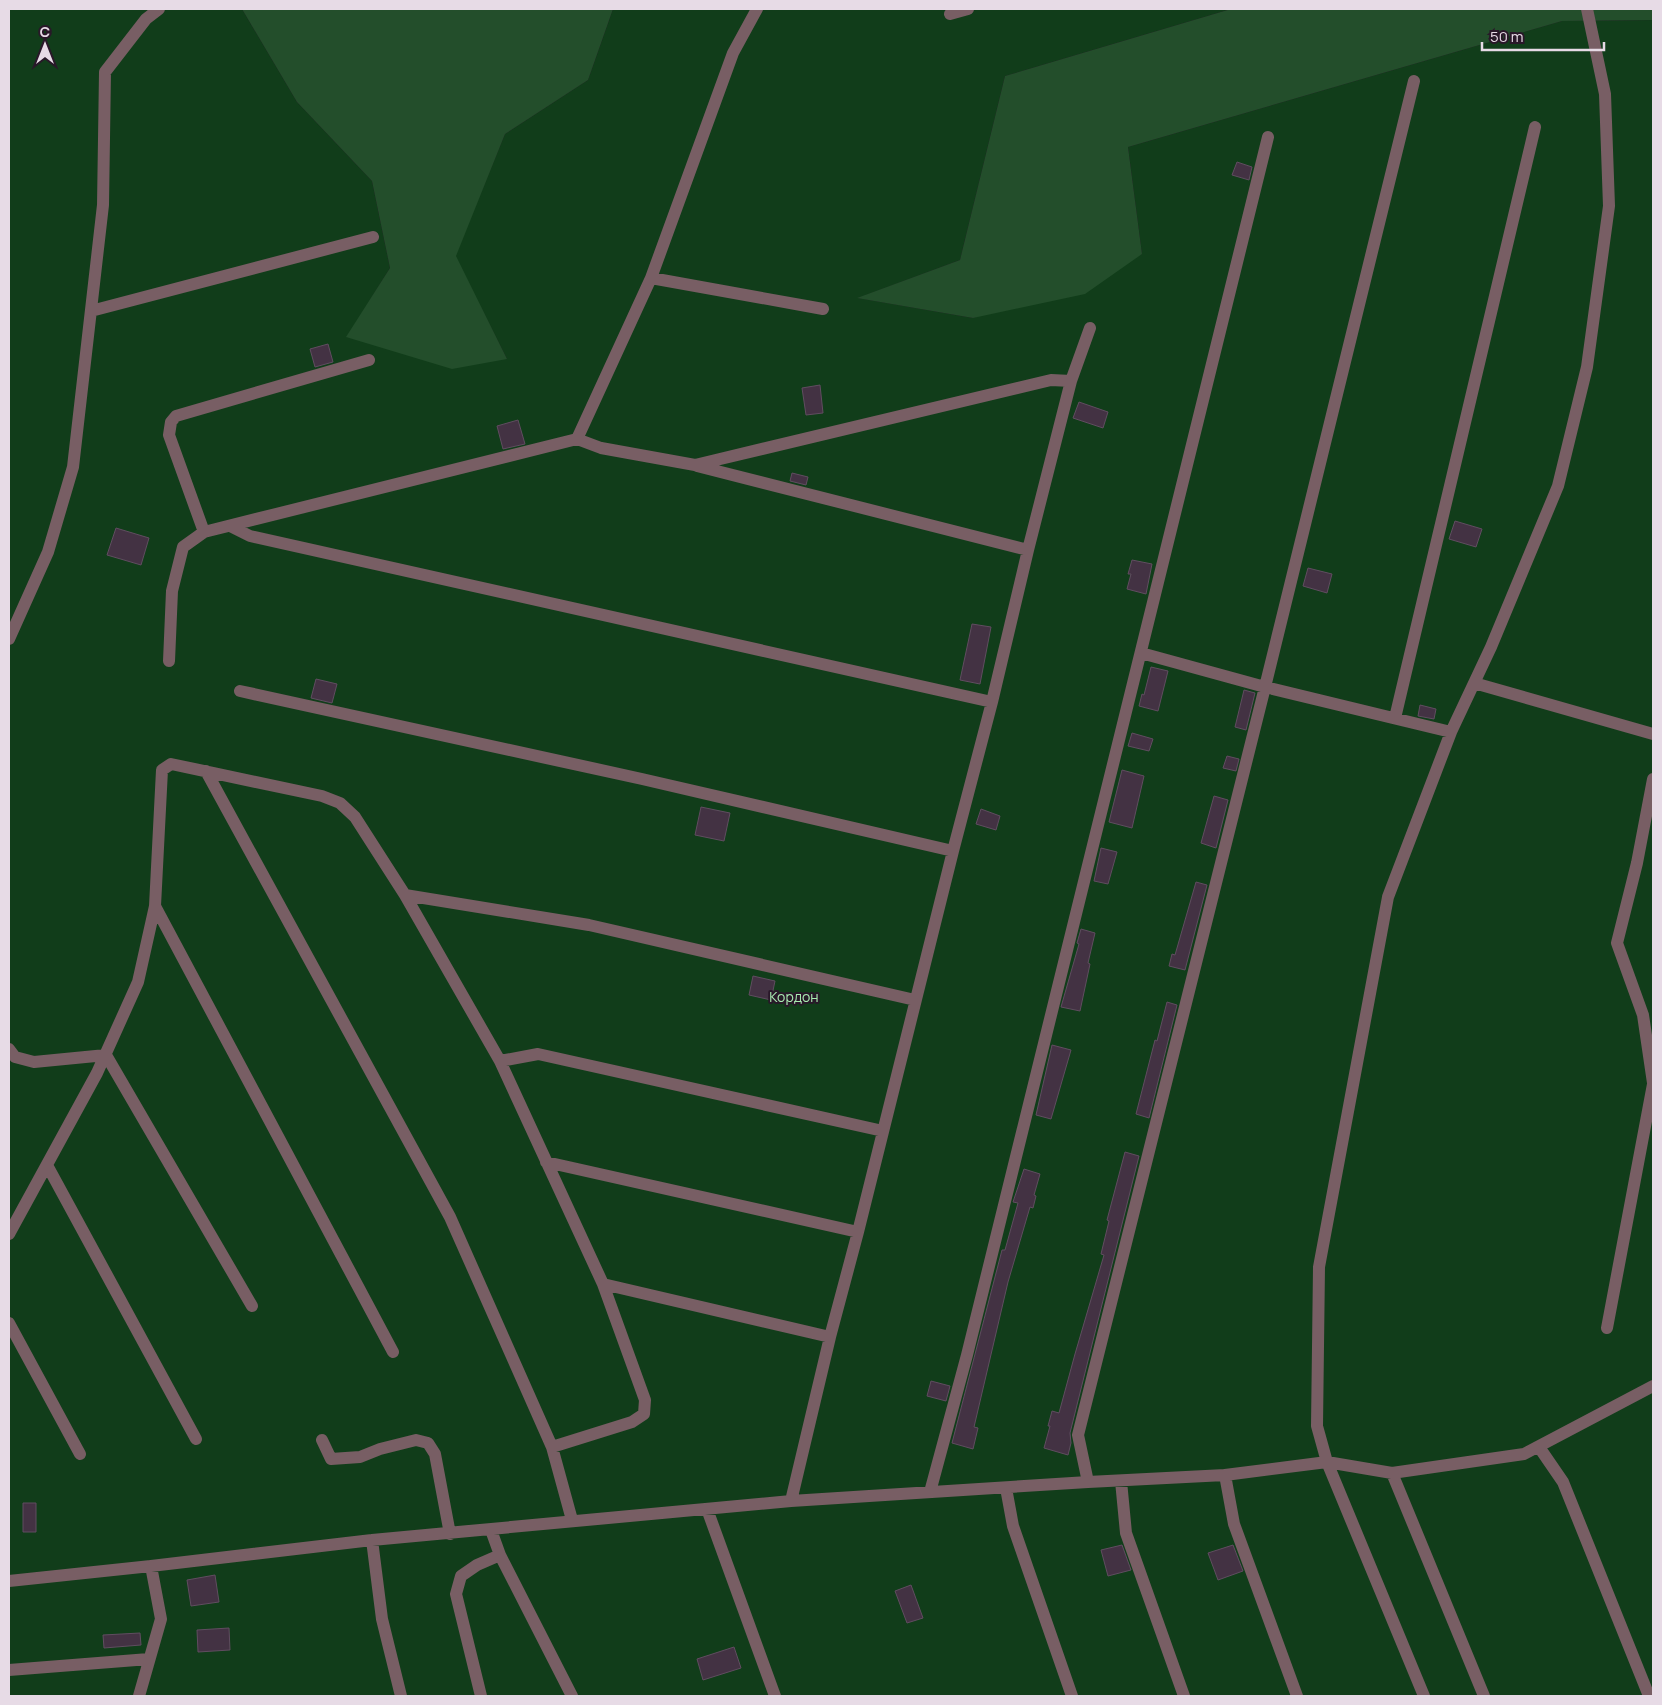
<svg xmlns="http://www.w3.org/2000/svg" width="1662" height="1705" font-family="Manrope,sans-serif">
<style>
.green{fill:#113d1a}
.forest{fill:#234e2b}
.building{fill:#433243;stroke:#604d60}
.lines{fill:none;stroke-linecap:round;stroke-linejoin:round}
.minor{stroke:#785e64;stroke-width:12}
.labels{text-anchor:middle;stroke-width:4;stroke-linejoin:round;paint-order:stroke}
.park-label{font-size:14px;fill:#a9edb1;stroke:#291829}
</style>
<rect width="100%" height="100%" fill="#291829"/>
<!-- green -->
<path class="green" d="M9,9h233l55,93 75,79 18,87 -43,69 160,22 -52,-103 50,-122 83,-54 25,-71h618l-226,67 -45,184 -102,38 115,20 169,-64 -14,-107 434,-126 91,-1v1676h-1644z"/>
<!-- forest -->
<path class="forest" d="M242,9h371l-25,71 -83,54 -49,122 51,103 -55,10 -106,-32 44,-69 -18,-87 -75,-79z
M1231,9h422v11l-91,1 -434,126 14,107 -57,40 -112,24 -116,-20 103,-38 45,-184z"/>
<!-- building -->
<path class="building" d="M1237,162l15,5 -3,13 -17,-5z
M328,344l5,18 -18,5 -5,-18z
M820,385l3,28 -17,2 -4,-27z
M1079,402l29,10 -5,16 -30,-10z
M518,420l7,24 -22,5 -6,-23z
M792,473l16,4 -2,8 -16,-4z
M1455,521l27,8 -6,18 -27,-8z
M116,528l33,10 -8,27 -34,-10z
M1132,560l20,4 -6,30 -19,-5 4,-15h-3z
M1308,568l24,6 -5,19 -24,-7z
M972,624l19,3 -11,57 -20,-4z
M1151,667l17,4 -10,40 -19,-5 3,-12 2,1z
M316,679l21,5 -5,19 -21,-5z
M1244,690l11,3 -9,37 -11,-3z
M1420,705l16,4 -2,10 -16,-3z
M1132,733l21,6 -4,12 -21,-5z
M1227,756l12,3 -3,12 -13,-3z
M1122,770l22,6 -12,52 -23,-6z
M1214,796l14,4 -12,48 -15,-5z
M701,807l29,6 -6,28 -29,-6z
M981,809l19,7 -4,14 -20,-6z
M1101,848l16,4 -9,32 -14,-3z
M1196,882l11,3 -22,85 -16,-4 3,-12 3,1z
M1081,929l14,4 -7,30 2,1 -10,47 -19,-4 18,-63 -2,-1z
M753,976l22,5 -4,19 -22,-5z
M1167,1002l10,3 -28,113 -13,-4 19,-74 2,1z
M1052,1045l19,5 -20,69 -15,-4z
M1125,1152l14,4 -69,277 1,10 -3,12 -24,-7 6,-22h-2l4,-15 7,2 16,-59 17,-58 12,-41 -3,-1 8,-33 -2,-1z
M1024,1169l16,5 -6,21 2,1 -3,12 -3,-1 -22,75 -34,145 4,1 -5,21 -21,-6 50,-193h3l13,-47 -5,-1z
M931,1381l19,5 -4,15 -19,-5z
M23,1503h13v29h-13z
M1122,1545l9,25 -23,6 -7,-26z
M1233,1545l10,26 -25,9 -10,-27z
M215,1575l4,27 -28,4 -4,-26z
M911,1585l12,33 -16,5 -12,-32z
M229,1628l1,22 -32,2 -1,-22z
M140,1633l1,12 -37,3 -1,-13z
M734,1647l7,21 -38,12 -6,-21z"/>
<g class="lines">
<!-- minor -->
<path class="minor" d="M950,14l18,-5
M651,278l172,31
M91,311l282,-74
M577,439l74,-161 82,-225 24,-44
M697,466l331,84
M230,526l20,10 742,166
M204,532l-35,-97 2,-13 5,-6 193,-56
M9,639l39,-87 25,-85 30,-262 2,-133 41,-53 13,-10
M1141,653l124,34 186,45
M169,661l3,-70 11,-44 21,-15 373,-93 24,9 94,17 356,-85 20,1
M1474,683l179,51
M240,691l402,88 311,72
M1395,718l140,-591
M206,771l244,446 102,230 20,73
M1653,779l-16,84 -20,80 26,72 10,68
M405,895l184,30 326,75
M155,906l238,446
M9,1049l6,8 19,5 72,-7 146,251
M500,1061l38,-7 345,77
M546,1162l312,70
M47,1165l149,274
M9,1234l88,-161 41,-91 17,-76 7,-136 9,-6 151,32 18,7 15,14 50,78 95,166 103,223 42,116 -1,14 -12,8 -80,25
M603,1284l227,53
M9,1323l71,131
M1607,1328l46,-244
M322,1440l9,19 29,-2 20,-8 36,-9 12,3 7,11 15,80
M1539,1447l24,35 86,214
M1392,1473l92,223
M1225,1475l9,49 63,172
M1121,1481l5,52 58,163
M1088,1482l-10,-47 187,-748 149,-606
M1006,1488l7,38 59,170
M930,1492l37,-137 301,-1218
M791,1501l39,-164 28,-105 95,-381 39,-149 36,-152 43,-169 19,-53
M707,1509l68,187
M491,1530l9,25 72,141
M372,1540l10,79 19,77
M9,1581l142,-15 221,-26 419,-39 297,-19 137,-7 102,-13 65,11 132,-19 129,-68
M9,1670l140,-11
M139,1696l22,-77 -10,-53
M481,1696l-25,-102 5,-18 16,-11 23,-10
M1424,1696l-97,-234 -10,-36 2,-159 69,-370 63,-165 40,-85 67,-161 29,-119 22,-161 -4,-112 -18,-85"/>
</g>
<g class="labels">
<!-- park labels -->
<g class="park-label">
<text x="794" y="1002">Кордон</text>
</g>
</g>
<!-- border -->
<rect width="1662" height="1705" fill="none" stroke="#e7dbe6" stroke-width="20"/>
<!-- north arrow -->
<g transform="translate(45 45)" stroke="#291829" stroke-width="4" paint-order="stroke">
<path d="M0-4L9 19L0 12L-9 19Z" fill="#e7dbe6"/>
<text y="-8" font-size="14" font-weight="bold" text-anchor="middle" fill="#e7dbe6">С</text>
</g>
<!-- scale -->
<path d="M1482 42v8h122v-8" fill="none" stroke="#e7dbe6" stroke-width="2.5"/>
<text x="1490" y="42" font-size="15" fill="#e7dbe6" stroke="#291829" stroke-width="4" paint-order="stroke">50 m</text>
</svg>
